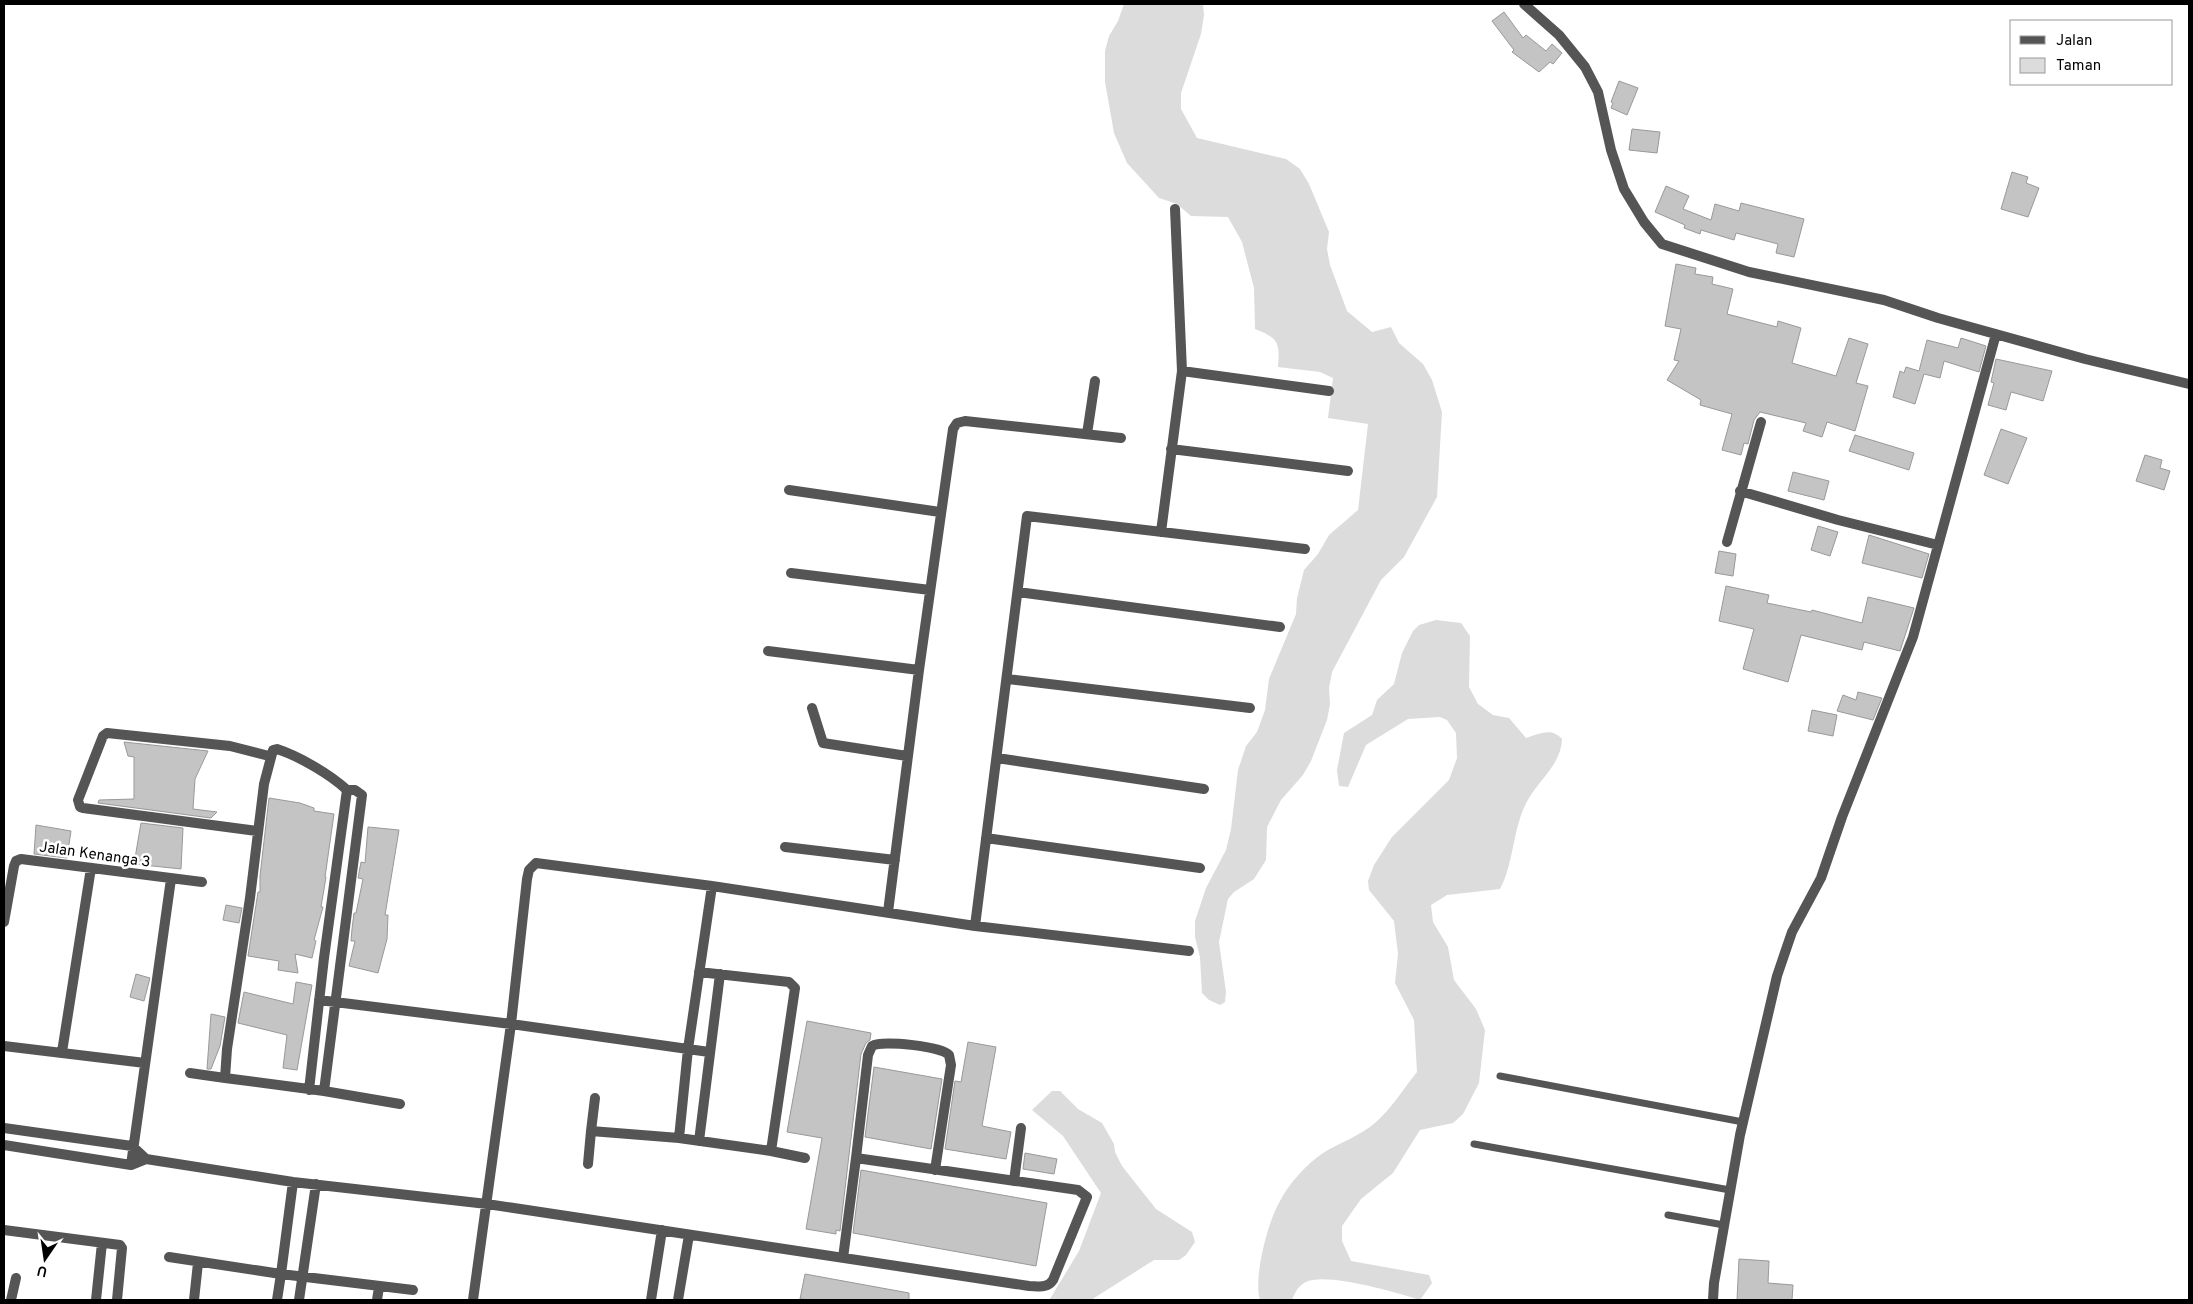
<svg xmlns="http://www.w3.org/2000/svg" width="2193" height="1304" font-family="Overpass,sans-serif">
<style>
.green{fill:#dcdcdc}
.building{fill:#c4c4c4;stroke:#999}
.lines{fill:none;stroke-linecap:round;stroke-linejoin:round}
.service{stroke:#555;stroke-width:7}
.minor{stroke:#555;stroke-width:10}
.labels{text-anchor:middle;stroke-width:5;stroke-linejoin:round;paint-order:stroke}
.street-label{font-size:15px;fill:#000;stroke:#fff}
</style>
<rect width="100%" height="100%" fill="#fff"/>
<!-- green -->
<path class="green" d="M1124,4h79l1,11 -3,19 -20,59v16l16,29 89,21 14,10 9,15 20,48 -2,17 3,16 17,46 25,21 19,-5 8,16 24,21 9,16 10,32 -5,85 -33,60 -23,23 -49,92 -3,16 1,16 -3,16 -16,41 -8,14 -22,25 -14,27 -1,33 -12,19 -20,13 -6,7 -9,43 7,50 -1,10 -5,3 -11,-5 -7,-7 -2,-36 -5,-20v-16l11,-33 20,-38 5,-21 7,-59 8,-24 11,-14 8,-22 4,-31 27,-65 1,-16 7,-28 14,-16 11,-19 29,-25 10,-86 -40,-6 5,-40 -13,-6 -42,-5c2,-25 0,-29 -23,-38l-1,-41 -12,-46 -14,-25 -37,-1 -14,-12 -18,-6 -32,-35 -13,-30 -9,-51v-31l4,-15 9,-15z
M1436,620l25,3 9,13 -1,51 9,17 15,11 16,3 17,20c14,-4 25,-11 36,1 -1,25 -21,39 -33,59 -17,28 -14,63 -29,91l-53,6 -16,10 2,17 15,25 6,33 22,29 9,21 -6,53 -16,31 -10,9 -33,7 -27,43 -32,26 -19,27v15l9,20 78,14 3,8 -12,17c-25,-8 -82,-24 -107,-20 -12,1 -17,10 -21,20h-32c-7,-22 8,-79 20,-99 9,-18 27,-37 43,-48 18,-11 37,-17 53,-31 15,-13 28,-34 41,-50l-3,-52 -19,-37 3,-29 -4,-33 -25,-31 -1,-9 6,-16 18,-28 57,-57 8,-22 -1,-25 -9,-13 -7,-3 -32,2 -42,26 -18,42 -9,-1 -2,-16 7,-37 28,-18 5,-15 17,-16 8,-31 11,-22 6,-6z
M1052,1091h8l18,18 24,14 12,21 1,8 7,14 34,43 36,23 3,10 -9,13 -7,5h-25l-63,40h-46l5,-1 29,-48 22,-58 -38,-57 -31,-26z"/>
<!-- building -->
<path class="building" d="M1504,12l19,26 3,-3 20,16 6,-7 10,9 -9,11 -3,-2 -11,10 -27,-20 2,-2 -22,-29z
M1619,81l19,7 -11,27 -16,-7 2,-5 -2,-1z
M1632,129l28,3 -3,21 -28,-3z
M2012,172l16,5 -2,6 13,5 -11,29 -27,-8z
M1666,186l23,10 -6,13 28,11 4,-16 24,7 2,-8 63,16 -10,38 -18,-4 2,-9 -42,-11 -2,7 -33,-10 -1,4 -16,-6 1,-3 -30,-13z
M1676,264l20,4 -1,6 18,3 -1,7 21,5 -6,25 50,13 1,-6 23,7 -9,35 44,13 13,-38 19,6 -12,39 12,3 -13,45 -28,-9 -5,15 -19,-6 3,-8 -46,-11 -6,8 -6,24 -4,-1 -3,12 -19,-5 10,-36 -32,-9 1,-5 -34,-20 12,-19 -5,-1 7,-31 -16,-3z
M1961,338l25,8 -7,26 -35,-11 -4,17 -16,-4 -9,30 -22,-7 7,-26 4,2 2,-6 13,4 8,-31 31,8z
M1996,359l56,12 -9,30 -32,-9 -5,18 -18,-5 6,-22 -3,-1z
M2001,429l26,9 -19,46 -24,-9z
M1855,435l59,18 -5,17 -60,-19z
M2145,455l17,5 -2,8 10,3 -6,19 -28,-9z
M1793,472l36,9 -5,19 -36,-9z
M1818,526l20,6 -8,24 -19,-6z
M1869,535l60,19 -7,24 -60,-15z
M1719,551l17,3 -3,22 -18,-3z
M1726,586l43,9 -2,8 44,9 1,-2 50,13 6,-26 46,11 -14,43 -36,-9 -2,8 -61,-15 -13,47 -45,-13 11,-40 -35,-8z
M1858,692l24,6 -9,22 -36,-9 6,-16 13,5z
M1812,710l25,5 -4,21 -25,-5z
M124,742l84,9 -13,28 -2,30 24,3 -6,6 -113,-15 1,-3 35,-1v-42l-6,-1z
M269,798l31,5 14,5v3l20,3 -9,63h1l-5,30h2l-9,33 2,1 -4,17 -17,-4 3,19 -20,-3 1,-9 -31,-5 10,-64h2v-16z
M141,823l42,5 -2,41 -47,-5z
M36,825l35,6 -4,27 -33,-4z
M368,827l31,3 -14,85h3l-1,24 -9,34 -29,-7 6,-25h-4l1,-12 2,-16h2l7,-34 -5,-1 3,-16 4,1z
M226,905l16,3 -3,15 -16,-3z
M136,974l14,4 -6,23 -14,-4z
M296,982l16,3 -15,85 -14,-2 4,-33 -49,-12 6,-31 49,12z
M211,1014l14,3 -5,29 -9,23h-4z
M807,1021l64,12 -1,7 -4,3 -5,11 -21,177 -4,-1v4l-30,-5 16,-91 -35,-6z
M968,1042l28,5 -14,79 29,6 -5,27 -61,-10 10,-68 6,1z
M874,1067l68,12 -11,70 -66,-12z
M1025,1153l32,6 -3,15 -31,-5z
M861,1170l186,33 -11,63 -183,-33z
M1739,1259l30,2 -1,22 25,2 -1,15h-55z
M805,1274l104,19v7h-99l-10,-1z"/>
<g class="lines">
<!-- service -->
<path class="service" d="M1500,1076l243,46
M1474,1144l256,46
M1668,1215l56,10"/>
<!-- minor -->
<path class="minor" d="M1524,4l35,31 26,32 13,25 13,58 13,39 20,33 18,22 87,28 135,28 54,18 147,41 104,25
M1175,209l7,162
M1087,434l8,-53
M1171,449l177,22
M789,490l151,22
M1740,491l98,29 100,25
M1161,532l21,-161 147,20
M1727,542l34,-120
M791,573l139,17
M1018,592l262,35
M768,651l151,19
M1008,679l242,29
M812,708l11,35 84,13
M997,758l207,31
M257,831l-174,-23 -3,-1 -2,-7 25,-64 4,-3 123,13 39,10
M986,838l214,30
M785,847l110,13
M888,912l31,-242 34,-241 4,-6 8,-2 156,17
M4,922l10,-56 2,-5 5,-2 181,23
M975,926l214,25
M319,1000l192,24 16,-145 2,-9 7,-7 176,23 263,40 52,-410 278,33
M4,1046l141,17
M62,1052l29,-184
M190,1073l35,5
M309,1090l15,-132 23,-168
M324,1091l38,-296 -7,-5h-8c-16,-15 -48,-34 -70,-41l-4,1 -9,34 -14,114 -23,151 -2,29 99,13 76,13
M595,1098l-4,33 88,7 92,13 24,-163 -6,-6 -90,-10
M4,1128l128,18 14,13
M679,1138l9,-89 21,3
M699,1141l21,-167
M4,1145l127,20 15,-6 147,23 194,22 542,82c9,0 18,3 24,-6l34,-83 -9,-7 -222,-32 -13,100
M771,1151l34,7
M856,1158l12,-103 4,-9c10,-6 69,0 77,9l2,10 -16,105
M588,1164l3,-33
M131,1165l40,-286
M1014,1181l7,-53
M4,1230l116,15 2,3 -5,52
M169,1257l112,17 12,-92
M11,1300l5,-22
M96,1300l6,-57
M194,1300l4,-37
M277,1300l4,-26 132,16
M299,1300l17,-116
M377,1300l2,-13
M473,1300l38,-276 177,25 24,-163
M651,1300l11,-70
M678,1300l11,-65
M1713,1300l1,-17 26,-148 37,-159 15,-44 29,-54 21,-61 71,-180 83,-303"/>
</g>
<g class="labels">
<!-- street labels -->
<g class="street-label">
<text transform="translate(95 854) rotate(8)" y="5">Jalan Kenanga 3</text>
</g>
</g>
<!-- border -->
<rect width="2193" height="1304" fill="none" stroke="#000000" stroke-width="10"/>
<!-- legend -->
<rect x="2010" y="20" width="162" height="65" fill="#ffffff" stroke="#999999"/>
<rect x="2020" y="36" width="25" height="8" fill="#555555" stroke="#999999"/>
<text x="2056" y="45" font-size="15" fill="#000000">Jalan</text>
<rect x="2020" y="58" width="25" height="15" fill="#dcdcdc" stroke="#999999"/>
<text x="2056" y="70" font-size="15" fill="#000000">Taman</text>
<!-- north arrow -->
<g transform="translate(45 1259) rotate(193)" stroke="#ffffff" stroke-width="4" paint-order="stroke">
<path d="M0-4L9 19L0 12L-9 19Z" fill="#000000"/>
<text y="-8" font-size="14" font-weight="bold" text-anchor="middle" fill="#000000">U</text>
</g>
</svg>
